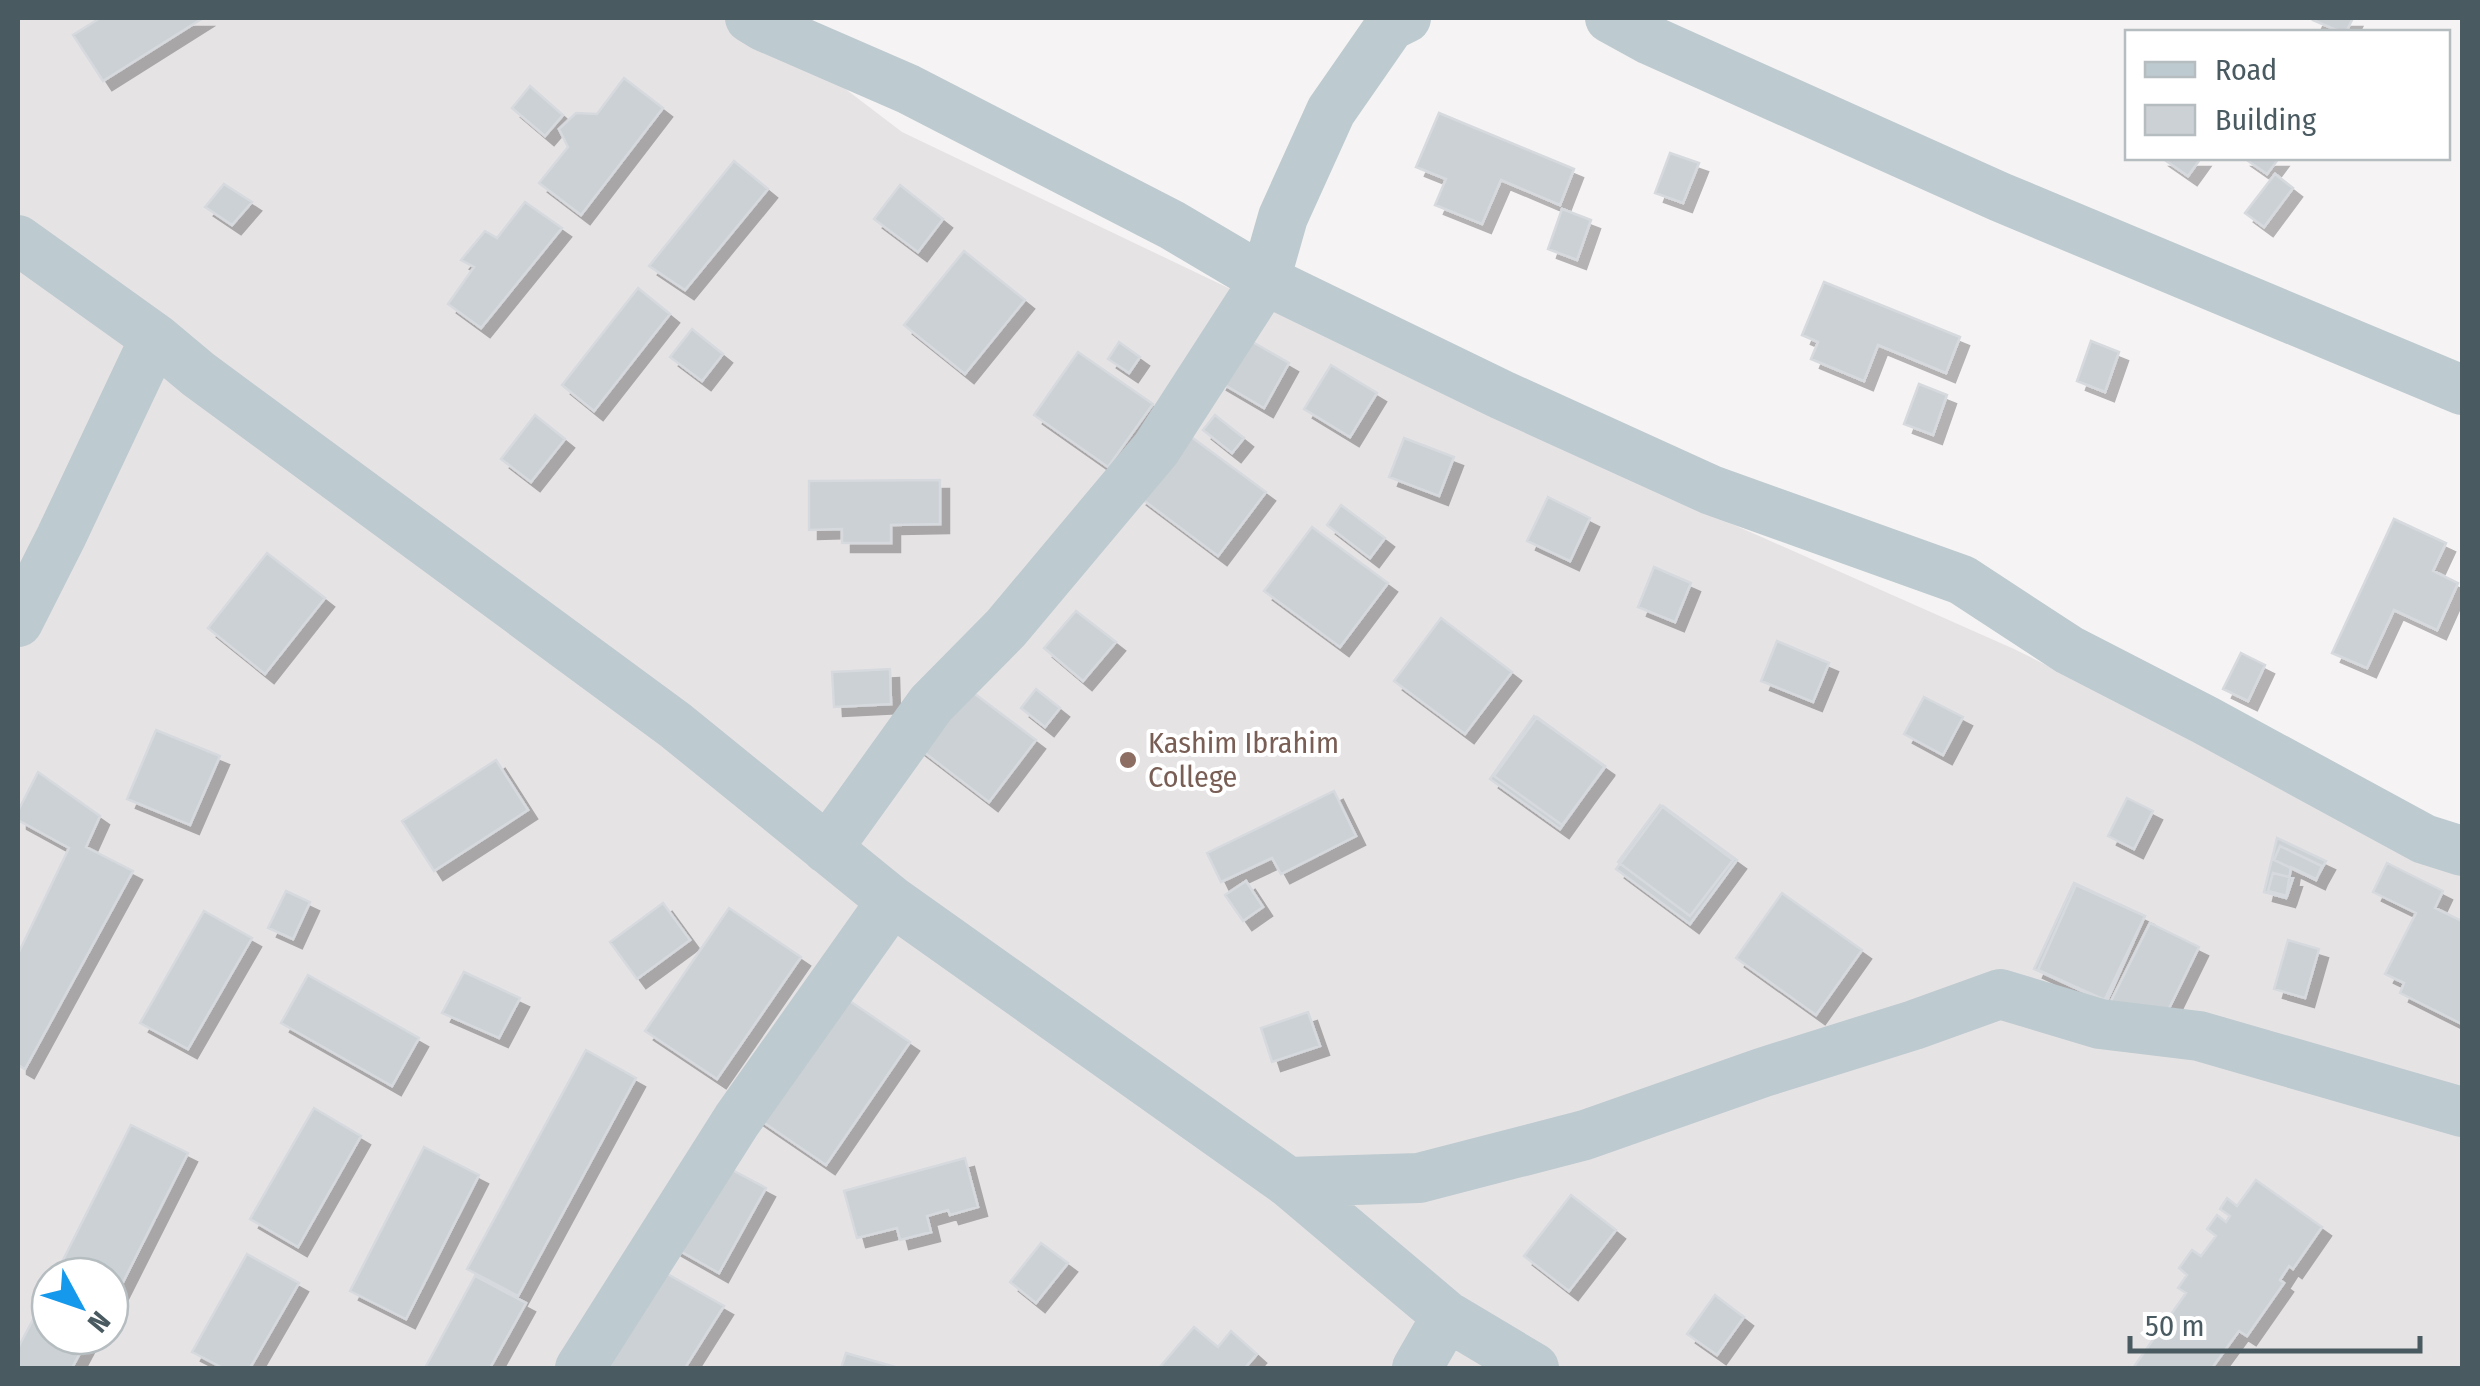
<svg xmlns="http://www.w3.org/2000/svg" width="2480" height="1386" font-family="'Fira Sans Condensed',sans-serif">
<style>
.education{fill:#e6e3e5;fill-rule:evenodd}
.building{fill:#ccd1d5;stroke:#d6dade;stroke-width:2.5;filter:url(#shadow)}
.lines{fill:none;stroke-linecap:round;stroke-linejoin:round}
.minor{stroke:#bdcacf;stroke-width:50}
.education-dot{fill:#8d6e63;stroke:#fff;stroke-width:4}
.labels{text-anchor:middle;stroke-width:8;stroke-linejoin:round;paint-order:stroke}
.education-label{font-size:30px;fill:#785e54;stroke:#fff;text-anchor:start}
</style>
<defs>
<filter id="shadow"><feDropShadow dx="9" dy="9" stdDeviation="0" flood-color="#0004"/></filter>
</defs>
<rect width="100%" height="100%" fill="#f5f3f3"/>
<!-- education -->
<path class="education" d="M18,18h734l150,114 697,333 415,184 448,221v498h-2444zM50,1276h60v60h-60z"/>
<!-- building -->
<path class="building" d="M100,18h103l-100,63 -30,-46z
M2314,18h39l-7,14h-5l-28,-12z
M624,78l39,30 -82,107 -42,-32 29,-36 -9,-18 17,-16 21,1z
M530,86l33,29 -18,21 -33,-28z
M1439,113l135,56 -14,36 -59,-25 -19,44 -47,-19 11,-26 -30,-12z
M1670,153l29,10 -16,40 -28,-10z
M2162,158h39l-13,18z
M2244,158h35l-12,16z
M734,161l34,28 -83,101 -36,-24z
M2275,174l18,14 -29,39 -19,-14z
M224,184l28,18 -20,23 -27,-18z
M900,185l43,34 -25,33 -44,-33z
M525,202l37,26 -81,100 -33,-24 26,-37 -13,-7 24,-29 12,7z
M1562,209l29,11 -14,40 -29,-11z
M964,251l61,49 -60,74 -61,-49z
M1824,282l136,55 -14,36 -68,-28 -14,36 -53,-22 7,-17 -16,-7z
M638,288l32,26 -76,97 -32,-26z
M692,329l31,25 -21,27 -32,-24z
M1244,337l45,26 -25,45 -46,-27z
M2091,341l28,11 -14,40 -28,-11z
M1119,342l21,15 -11,16 -21,-14z
M1078,352l75,52 -45,63 -74,-52z
M1331,365l46,28 -27,44 -46,-28z
M1919,384l28,11 -14,40 -29,-11z
M535,415l30,24 -34,43 -30,-23z
M1215,415l29,23 -12,15 -29,-23z
M1186,433l80,59 -48,64 -80,-60z
M1404,438l50,19 -15,39 -50,-19z
M940,480v44l-49,1v18h-49v-14l-33,1v-49z
M1548,497l42,21 -20,43 -43,-20z
M1341,505l44,33 -15,20 -43,-33z
M2394,519l52,24 -13,28 25,12 -21,47 -43,-20 -27,58 -35,-15z
M1312,527l76,56 -48,64 -76,-56z
M267,553l58,45 -60,76 -57,-46z
M1654,567l37,16 -16,39 -37,-15z
M1076,611l40,31 -33,39 -39,-33z
M1441,618l71,54 -47,62 -71,-53z
M1777,641l52,22 -16,39 -52,-21z
M2241,653l24,12 -17,36 -25,-12z
M890,669l1,35 -57,3 -2,-35z
M963,685l73,55 -47,62 -73,-56z
M1036,689l24,19 -15,19 -24,-19z
M1924,697l39,20 -20,38 -39,-21z
M1534,716l71,50 -45,63 -70,-50z
M1537,717l68,50 -43,58 -68,-49z
M156,730l64,26 -30,69 -63,-26z
M496,760l32,50 -94,61 -32,-50z
M38,772l62,44 -14,31 47,24 -108,198 -7,-4v-111l51,-106 -51,-28v-9z
M1334,791l22,45 -75,38 -9,-16 -51,24 -14,-29z
M2127,798l26,13 -19,38 -26,-13z
M1660,805l73,55 -43,56 -72,-54z
M1663,806l74,54 -47,64 -74,-55z
M2277,838l49,23 -10,18 -25,-12 -5,31 -22,-6z
M2280,846l42,20 -6,14 -42,-20z
M2387,863l56,28 -8,17 27,13v103l-62,-31 4,-10 -19,-9 31,-61 -43,-21z
M2273,873l20,5 -6,18 -19,-5z
M1246,881l17,26 -20,14 -18,-26z
M2074,883l71,33 -41,85 -70,-32z
M2076,885l69,31 -38,85 -69,-31z
M286,891l24,11 -17,37 -25,-11z
M1782,893l80,57 -46,65 -80,-57z
M663,903l27,37 -53,39 -27,-37z
M729,908l72,49 -84,122 -72,-48z
M204,911l48,27 -64,111 -48,-26z
M2150,923l49,24 -41,84 -50,-24z
M2288,940l31,9 -14,49 -31,-9z
M464,972l56,26 -21,40 -57,-25z
M308,975l111,63 -27,48 -111,-63z
M838,993l72,49 -84,123 -72,-49z
M1308,1012l12,34 -48,16 -11,-34z
M586,1050l50,28 -118,218 -51,-27z
M314,1108l47,28 -63,111 -48,-28z
M131,1125l57,28 -74,147 -4,-2v-22h-44l-9,-4z
M424,1147l55,28 -73,144 -56,-28z
M965,1158l13,49 -28,8 -2,-5 -21,6 4,16 -31,8 -3,-12 -40,10 -13,-47z
M719,1163l47,25 -47,85 -46,-26z
M2256,1180l66,47 -29,42 -4,-3 -9,14 4,3 -37,53 -8,-5 -27,37h-79l53,-75 -8,-5 9,-13 -8,-7 13,-18 9,6 15,-20 -9,-7 10,-14 9,7 4,-6 -10,-7 7,-11 10,8z
M1571,1195l45,35 -47,61 -45,-35z
M1041,1243l27,20 -32,40 -26,-21z
M247,1254l52,29 -49,85h-27l-31,-16z
M657,1268l67,38 -39,62h-79z
M475,1276l51,27 -36,65h-65z
M47,1293l3,1v42h39l-17,32h-54v-20z
M1715,1295l29,22 -27,38 -30,-21z
M1194,1327l24,20 13,-16 26,23 -12,14h-86z
M846,1353l53,15h-58z"/>
<g class="lines">
<!-- minor -->
<path class="minor" d="M750,18l13,8 145,63 264,136 93,55 237,115 209,95 251,90 107,70 136,70 219,119 38,12
M1610,18l40,22 350,157 462,193
M18,240l137,98 43,36 477,351 217,176 396,281 159,134 87,52
M18,622l43,-85 94,-199
M827,849l104,-145 75,-76 150,-179 109,-169 18,-63 48,-106 59,-85 16,-8
M1288,1182l131,-4 166,-43 179,-63 150,-47 86,-31 100,30 99,12 263,76
M580,1368l157,-248 155,-219
M1417,1368l30,-52"/>
</g>
<!-- markers -->
<circle class="education-dot" cx="1128" cy="760" r="10"/>
<g class="labels">
<!-- education labels -->
<g class="education-label">
<text x="1148" y="753">Kashim Ibrahim<tspan x="1148" dy="34">College</tspan></text>
</g>
</g>
<!-- border -->
<rect width="2480" height="1386" fill="none" stroke="#495a61" stroke-width="40"/>
<!-- legend -->
<rect x="2125" y="30" width="325" height="130" fill="#ffffff" stroke="#b6bdc0" stroke-width="2.5"/>
<rect x="2145" y="62" width="50" height="15" fill="#bdcacf" stroke="#b6bdc0" stroke-width="2.5"/>
<text x="2215" y="80" font-size="30" fill="#495a61">Road</text>
<rect x="2145" y="105" width="50" height="30" fill="#ccd1d5" stroke="#b6bdc0" stroke-width="2.5"/>
<text x="2215" y="130" font-size="30" fill="#495a61">Building</text>
<!-- north arrow -->
<g transform="translate(80 1306) rotate(130)"><circle r="48" fill="#ffffff" stroke="#b6bdc0" stroke-width="2.5"/>
<path d="M0-8L18 38L0 25L-18 38Z" fill="#1499ed"/>
<text y="-15" font-size="28" font-weight="bold" text-anchor="middle" fill="#495a61">N</text>
</g>
<!-- scale -->
<path d="M2130 1336v15h290v-15" fill="none" stroke="#495a61" stroke-width="5"/>
<text x="2145" y="1336" font-size="30" fill="#495a61" stroke="#ffffff" stroke-width="8" paint-order="stroke">50 m</text>
</svg>
